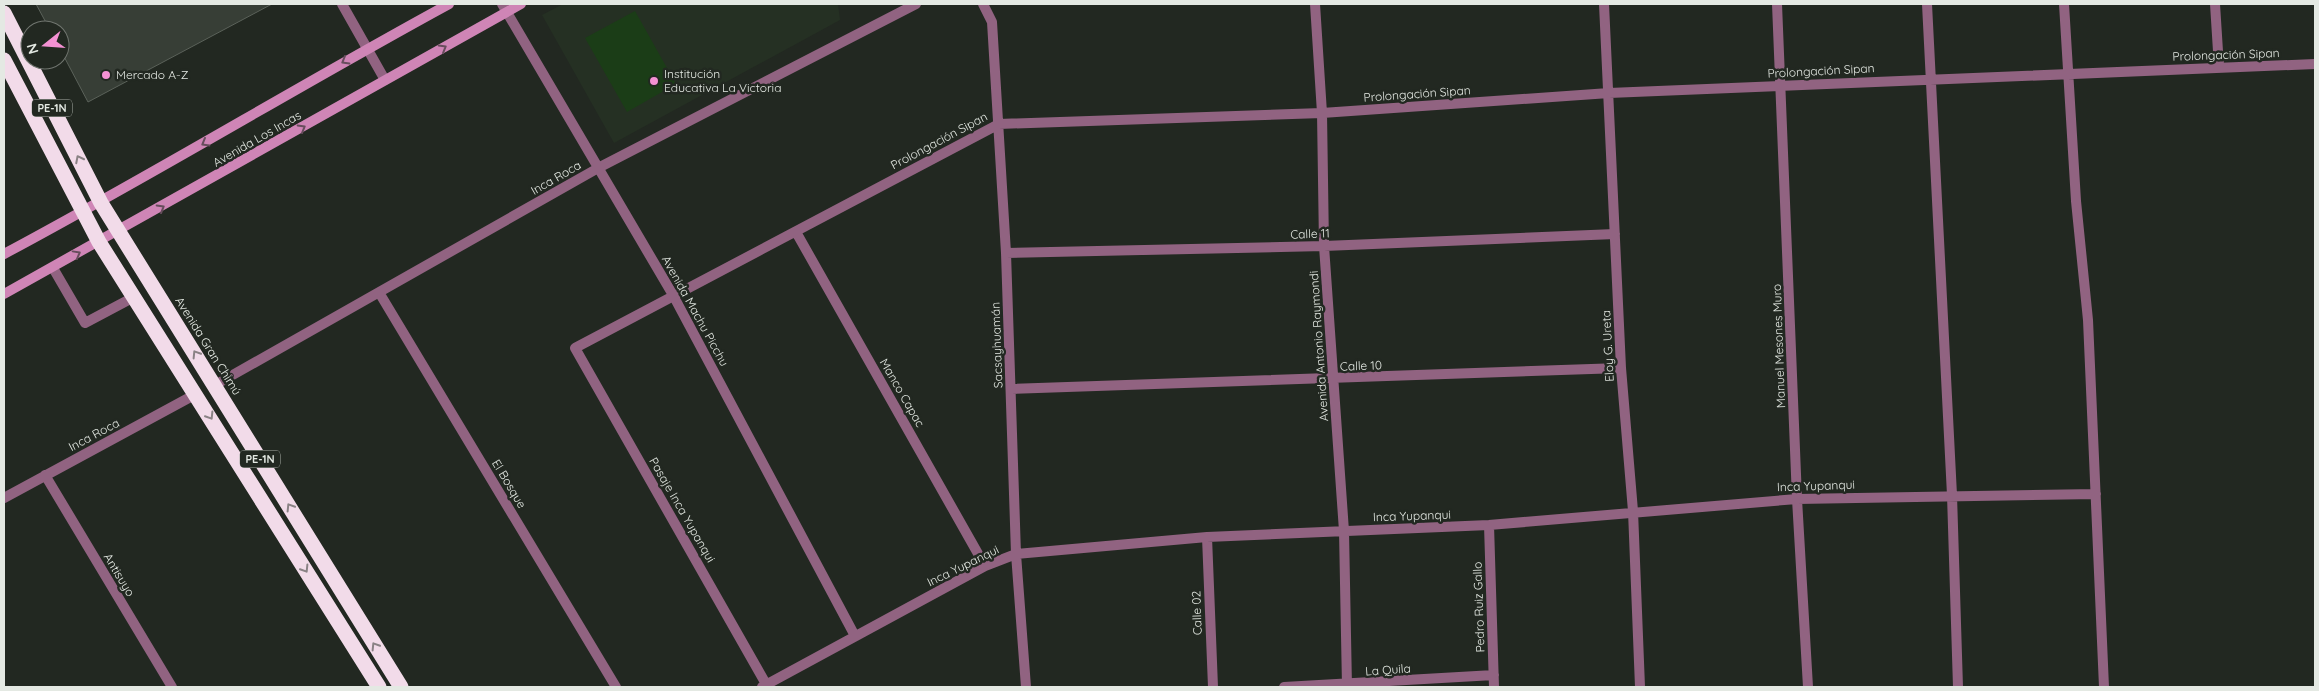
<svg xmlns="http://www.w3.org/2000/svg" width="2319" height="691" font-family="Quicksand,sans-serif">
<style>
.built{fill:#253023}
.green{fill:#1b3d17}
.shadow{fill:#0007}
.building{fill:#373e36;stroke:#5b625a}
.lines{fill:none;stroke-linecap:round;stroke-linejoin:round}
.lane{stroke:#916381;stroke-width:10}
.street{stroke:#916381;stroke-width:10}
.secondary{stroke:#cf85b6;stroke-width:10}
.highway{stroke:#f2dbe9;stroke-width:15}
.oneway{stroke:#674d5d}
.oneway2{stroke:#8a8285}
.poi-dot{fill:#f491d3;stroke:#222821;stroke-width:2}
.labels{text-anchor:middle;stroke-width:5;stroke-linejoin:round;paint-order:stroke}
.shield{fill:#222821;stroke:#aaafa9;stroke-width:1}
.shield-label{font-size:11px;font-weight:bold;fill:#e4e9e3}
.street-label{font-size:12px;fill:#e4e9e3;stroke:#222821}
.poi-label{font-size:12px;fill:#e4e9e3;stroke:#222821;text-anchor:start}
</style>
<rect width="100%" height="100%" fill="#222821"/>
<!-- built -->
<path class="built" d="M563,4h275l2,16 -226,123 -72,-128z"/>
<!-- green -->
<path class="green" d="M635,11l41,73 -49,28 -42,-74z"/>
<!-- shadow -->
<path class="shadow" d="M38,4h232l-181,96 -29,-54v-16h-8z"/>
<!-- building -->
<path class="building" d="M36,4h236l-184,98 -28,-53v-19h-10z"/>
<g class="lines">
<!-- lane -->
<path class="lane" d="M53,268l32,55 49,-26"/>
<!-- street -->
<path class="street" d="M342,4l43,76
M502,4l171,291 182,341
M983,4l9,18 14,231 10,301 10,133
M1315,4l7,109 2,133 20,285 3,156
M1604,4l17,364 12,143 7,176
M1777,4l20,495 11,188
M1927,4l25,491 6,192
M2064,4l12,197 12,119 16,367
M2215,4l4,63
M796,232l189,334
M1006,253l318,-7 291,-12
M380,294l236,393
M215,385l385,-218 316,-163
M1012,389l609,-21
M45,475l127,212
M4,498l192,-104
M1489,525l5,162
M1207,537l6,150
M766,684l-191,-336 424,-224 323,-11 287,-20 706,-29
M762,687l223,-121 31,-12 191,-17 282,-12 308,-26 299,-5
M1284,687l210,-12"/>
<!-- secondary -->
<path class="secondary" d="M4,254c150,-80 296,-169 445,-250
M4,294l517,-290"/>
<!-- highway -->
<path class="highway" d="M4,13l97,190 300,484
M4,60l95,182 280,445"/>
</g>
<!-- one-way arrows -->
<defs><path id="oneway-chevron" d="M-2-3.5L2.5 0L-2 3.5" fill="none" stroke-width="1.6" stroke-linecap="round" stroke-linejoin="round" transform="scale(1.25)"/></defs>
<g class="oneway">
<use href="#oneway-chevron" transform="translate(443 48) rotate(-30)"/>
<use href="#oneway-chevron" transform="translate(345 61) rotate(150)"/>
<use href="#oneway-chevron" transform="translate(302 128) rotate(-30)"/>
<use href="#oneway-chevron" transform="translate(205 143) rotate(150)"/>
<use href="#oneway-chevron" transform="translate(161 208) rotate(-30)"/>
<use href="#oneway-chevron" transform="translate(77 254) rotate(-29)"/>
</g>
<g class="oneway2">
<use href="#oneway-chevron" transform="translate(79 159) rotate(-117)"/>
<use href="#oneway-chevron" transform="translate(196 354) rotate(-122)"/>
<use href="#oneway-chevron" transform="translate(210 416) rotate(58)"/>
<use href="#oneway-chevron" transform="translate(290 507) rotate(-122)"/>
<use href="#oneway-chevron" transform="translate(305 569) rotate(58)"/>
<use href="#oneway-chevron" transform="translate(375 646) rotate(-122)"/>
</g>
<!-- markers -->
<g class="poi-dot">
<circle cx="106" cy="75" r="5"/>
<circle cx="654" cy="81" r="5"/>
</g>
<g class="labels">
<!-- shield labels -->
<g class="shield">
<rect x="32" y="99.5" width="40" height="17" rx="4"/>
<rect x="240" y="450.5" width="40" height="17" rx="4"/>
</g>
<g class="shield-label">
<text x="52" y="112">PE-1N</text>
<text x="260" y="463">PE-1N</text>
</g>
<!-- street labels -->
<g class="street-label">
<text transform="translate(2226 55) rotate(-2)" y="4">Prolongación Sipan</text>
<text transform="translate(1821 71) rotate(-3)" y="4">Prolongación Sipan</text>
<text transform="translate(1417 94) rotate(-4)" y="4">Prolongación Sipan</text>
<text transform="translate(257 139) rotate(-30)" y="4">Avenida Los Incas</text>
<text transform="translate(939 141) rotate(-28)" y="4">Prolongación Sipan</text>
<text transform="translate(556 178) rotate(-30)" y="4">Inca Roca</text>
<text transform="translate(1310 234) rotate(-2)" y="4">Calle 11</text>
<text transform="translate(695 311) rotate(61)" y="4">Avenida Machu Picchu</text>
<text transform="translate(997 345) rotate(-92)" y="4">Sacsayhuamán</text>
<text transform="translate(208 346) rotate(58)" y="4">Avenida Gran Chimú</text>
<text transform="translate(1319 346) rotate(-94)" y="4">Avenida Antonio Raymondi</text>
<text transform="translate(1608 346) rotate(-93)" y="4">Eloy G. Ureta</text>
<text transform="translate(1779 346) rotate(-92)" y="4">Manuel Mesones Muro</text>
<text transform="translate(1361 366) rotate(-2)" y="4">Calle 10</text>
<text transform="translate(902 393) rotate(60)" y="4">Manco Capac</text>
<text transform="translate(94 435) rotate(-28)" y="4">Inca Roca</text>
<text transform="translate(509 484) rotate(59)" y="4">El Bosque</text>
<text transform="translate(1816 486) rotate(-2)" y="4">Inca Yupanqui</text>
<text transform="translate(682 510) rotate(60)" y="4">Pasaje Inca Yupanqui</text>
<text transform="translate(1412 516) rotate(-2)" y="4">Inca Yupanqui</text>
<text transform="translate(963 566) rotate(-26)" y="4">Inca Yupanqui</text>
<text transform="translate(119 575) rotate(59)" y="4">Antisuyo</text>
<text transform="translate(1479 607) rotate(-92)" y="4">Pedro Ruiz Gallo</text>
<text transform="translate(1197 613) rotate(-92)" y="4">Calle 02</text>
<text transform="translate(1388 670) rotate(-4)" y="4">La Quila</text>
</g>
<!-- poi labels -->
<g class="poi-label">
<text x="664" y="78">Institución<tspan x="664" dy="14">Educativa La Victoria</tspan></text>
<text x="116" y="79">Mercado A-Z</text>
</g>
</g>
<!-- border -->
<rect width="2319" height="691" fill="none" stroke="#e4e9e3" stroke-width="10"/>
<!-- north arrow -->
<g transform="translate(45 45) rotate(253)"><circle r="24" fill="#222821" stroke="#70756f"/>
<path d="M0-4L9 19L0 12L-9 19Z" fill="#f491d3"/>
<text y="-8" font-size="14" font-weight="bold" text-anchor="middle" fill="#e4e9e3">N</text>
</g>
</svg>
